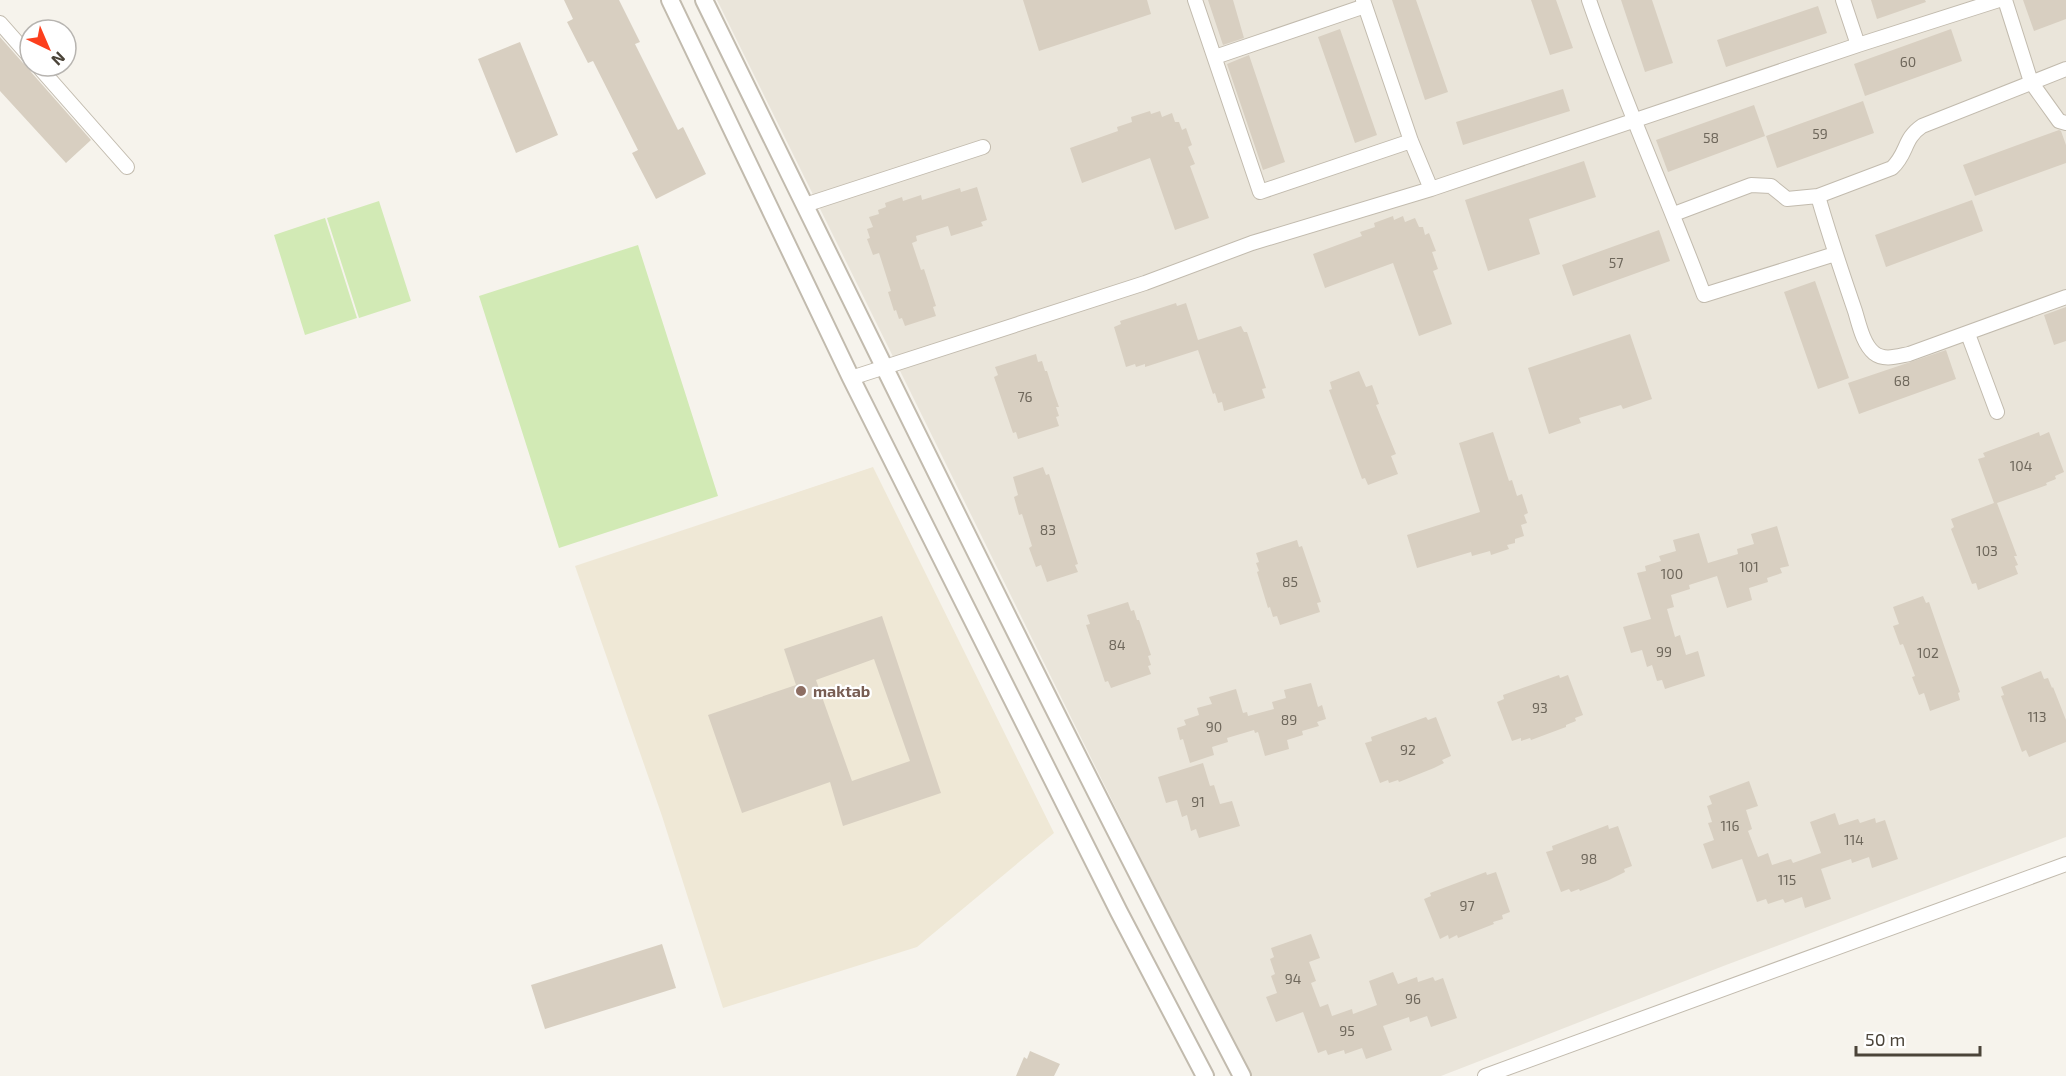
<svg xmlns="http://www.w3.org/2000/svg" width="2066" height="1076" font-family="'Exo 2',sans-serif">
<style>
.residential{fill:#eae5da}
.education{fill:#efe8d6}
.green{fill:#d2eab5}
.building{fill:#d8cfc1;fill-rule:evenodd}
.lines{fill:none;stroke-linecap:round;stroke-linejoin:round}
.minor-casing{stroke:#c2bbae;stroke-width:16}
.tertiary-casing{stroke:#c2bbae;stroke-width:20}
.minor{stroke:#fff;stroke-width:14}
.tertiary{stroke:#fff;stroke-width:16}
.education-dot{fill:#8d6e63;stroke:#fff;stroke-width:2}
.labels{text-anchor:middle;stroke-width:4.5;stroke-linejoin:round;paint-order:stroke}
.number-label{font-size:14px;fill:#6e675b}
.education-label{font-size:16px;font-weight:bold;fill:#785e54;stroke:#fff;text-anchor:start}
</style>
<rect width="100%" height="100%" fill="#f6f3ec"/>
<!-- residential -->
<path class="residential" d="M717,0h1349v837l-340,128 -285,111h-193z"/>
<!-- education -->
<path class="education" d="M873,467l181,366 -137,114 -194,61 -61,-192 -87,-250z"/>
<!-- green -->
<path class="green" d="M379,201l32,100 -52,17 -32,-100z
M325,218l32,100 -52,17 -31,-100z
M638,245l80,251 -159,52 -80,-252z"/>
<!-- building -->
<path class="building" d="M564,0h55l21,42 -5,2 43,86 5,-3 23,47 -50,25 -24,-46 6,-3 -45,-89 -5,2 -21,-41 6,-3z
M1023,0h124l4,14 -112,37z
M1208,0h25l11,38 -21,7z
M1392,0h24l32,92 -23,8z
M1531,0h25l17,48 -23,7z
M1621,0h31l21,63 -28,9z
M1871,0h54l1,2 -49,17z
M2023,0h43v19l-32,12z
M1818,6l9,27 -101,34 -9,-27z
M1340,29l37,106 -22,8 -37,-106z
M1951,29l11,32 -97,35 -11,-32z
M0,37l23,26 6,3 2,6 60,68 -25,23 -66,-72z
M520,42l38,93 -42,18 -38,-94z
M1249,55l36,107 -22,8 -36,-106z
M1563,89l7,22 -107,34 -7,-23z
M1863,101l11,32 -97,35 -11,-32z
M1754,105l11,31 -97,36 -12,-32z
M1150,111l1,3 9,-3 2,6 10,-4 3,9h4l3,8 4,-2 6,17 -4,2 7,17 -5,2 19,52 -34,12 -25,-72 -68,25 -12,-35 48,-17 -1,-4 15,-5 -1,-5z
M2059,130l2,1 5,14v18l-91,33 -12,-31z
M1584,161l12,36 -67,22 11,35 -52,17 -23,-71z
M977,187l10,33 -6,2 2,4 -32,10 -3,-10 -32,10 1,5 -5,2 9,27 3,-1 12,37 -3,1 3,9 -31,10 -3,-8 -3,1 -3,-9 -2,1 -6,-19 3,-1 -12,-38 -6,2 -6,-16 3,-1 -3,-9 6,-2 -4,-10 10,-3 -1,-4 8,-3 -1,-4 17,-6 1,4 18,-6 1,5 38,-12 1,4z
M1972,200l11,31 -97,36 -11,-32z
M1393,216l1,4 9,-4 2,6 10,-4 4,9h4l2,8 4,-2 7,18 -4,1 6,17 -5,2 19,53 -33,12 -26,-73 -68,25 -12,-34 49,-18 -2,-4 15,-5 -1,-4z
M1659,230l11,31 -97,35 -11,-31z
M1815,281l34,97 -31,11 -34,-97z
M1176,303l1,3 9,-3 12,37 43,-14 3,6h3l19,56 -4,1 3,9 -41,13 -2,-9 -4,1 -3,-10 -2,1 -15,-44 -53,17v-3l-9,3 -1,-3 -9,3 -12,-40 7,-3 -1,-3z
M2066,307v34l-12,4 -10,-30z
M1630,334l22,65 -29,10 -2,-4 -42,13 2,5 -32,11 -21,-66z
M1946,350l10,29 -97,35 -11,-31z
M1036,354l2,8 4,-1 3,10h2l6,19 6,17h-3l3,9 -3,1 3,9 -41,13 -2,-7 -3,1 -19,-56 4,-2 -3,-8z
M1359,371l7,16 6,-2 7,19 -3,1 20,49 -5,2 7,18 -30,11 -3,-7 -3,1 -33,-89 3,-1 -2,-7z
M1493,432l16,49 3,-1 5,16 5,-2 6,19 -4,2 3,8 -6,2 3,11 -9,3v4l-8,2 2,4 -18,6 -1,-4 -18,5 -1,-4 -54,16 -10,-33 73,-23 -21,-69z
M2039,432l1,4 9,-4 15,40 -9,4 1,3 -10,4 1,2 -50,18 20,53h-3l4,9 -3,1 3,8 -40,16 -2,-7 -4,1 -21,-55 3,-2 -3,-8 43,-16 -16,-44 7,-2 -2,-4z
M1043,467l3,8 3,-1 29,90 -3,1 3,7 -31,10 -6,-17 -5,2 -7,-19 3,-2 -10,-32 -3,1 -5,-18 4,-2 -5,-18z
M1777,526l12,40 -9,2 2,5 -15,5 1,4 -19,6 3,12 -25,8 -10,-32 -28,9 1,4 -19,6 3,12 -7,2 8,28 5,-2 6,20 12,-4 7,25 -40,13 -3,-9 -5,1 -5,-16 -5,2 -5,-17 -11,3 -8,-26 28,-8 -14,-46 9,-2 -1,-5 16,-5 -2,-5 17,-5 -3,-11 26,-7 9,30 30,-9 -1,-5 17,-5 -3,-10z
M1297,540l2,7 3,-1 19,56 -4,1 3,9 -40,13 -3,-9 -4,1 -3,-10 -2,1 -11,-36 2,-1 -3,-8 3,-1 -3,-9z
M1923,596l3,7 3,-1 31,90 -2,1 2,7 -30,11 -6,-18 -5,2 -7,-18 3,-1 -12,-32 -3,1 -7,-19 6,-2 -6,-17z
M1128,602l3,9 3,-1 3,10h2l12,35 -3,1 3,9 -3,1 3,8 -40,14 -3,-7 -3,1 -19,-57 4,-1 -3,-9z
M882,616l59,177 -98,33 -13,-44 -88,31 -34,-98 88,-30 -12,-36zM874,659l36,102 -58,20 -36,-101z
M2041,671l3,8 4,-1 4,10 1,-1 13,33v22l-37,15 -3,-7 -4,2 -21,-56 3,-1 -3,-8z
M1559,675l1,3 8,-3 15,40 -8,3 1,3 -10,4v2l-35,13 -1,-2 -9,3v-3l-9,3 -15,-39 7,-3 -1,-4z
M1311,683l7,24 4,-2 4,14 -9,3 2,4 -17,5 1,4 -16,5 2,9 -24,7 -7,-24 -3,1 -1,-3 -27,8 1,4 -16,5 2,8 -24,8 -7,-24 -3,1 -3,-12 9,-3 -2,-5 15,-5 -2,-7 15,-4 -3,-7 27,-8 7,24 4,-1 1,4 26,-7 -2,-7 14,-4 -2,-8z
M1426,717l2,3 8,-3 15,39 -9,4 2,3 -10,5 -35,14 -1,-2 -9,3 -1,-3 -8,3 -15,-40 7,-2 -1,-4z
M1203,763l7,23 4,-1 6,19 12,-3 8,25 -41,12 -3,-9 -5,2 -4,-16 -5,2 -5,-17 -11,3 -8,-26z
M1749,781l9,25 -12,4 6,19 -4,2 10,26 10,-4 4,12 19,-6 2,4 28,-10 -11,-31 25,-9 4,12 19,-6 2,4 15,-5 1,5 9,-3 13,39 -26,9 -3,-11 -17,6 -1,-4 -30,10 10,30 -26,9 -3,-11 -17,6 -2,-4 -15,5 -2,-5 -9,3 -15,-43 -30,10 -9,-25 11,-4 -6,-17 4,-1 -5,-16 5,-2 -3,-8z
M1608,825l1,4 9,-3 14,40 -8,3 1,3 -16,8 -29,11 -1,-2 -8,3 -2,-3 -8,3 -15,-40 7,-2 -1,-4z
M1486,872l1,3 9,-3 14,40 -8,3 1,4 -10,3 1,2 -36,14 -1,-3 -8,4 -1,-4 -8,4 -16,-40 7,-3 -1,-3z
M1311,934l9,24 -11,4 7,19 -5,2 9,24 8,-3 4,12 20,-7 1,5 24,-9 -8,-24 24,-9 5,12 19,-7 1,5 15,-5 2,4 8,-3 14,40 -26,9 -4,-11 -17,6 -1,-5 -26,9 9,24 -26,9 -4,-11 -17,6 -1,-4 -16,5 -2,-5 -8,3 -15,-41 -27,10 -10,-25 11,-4 -6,-17 4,-2 -5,-15 4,-2 -3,-9z
M662,944l14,44 -131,41 -14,-44z
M1030,1051l30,13 -6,12h-38l8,-19 3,2z"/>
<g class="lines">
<defs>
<path id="minor" d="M1195,0l65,192 151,-51
M1363,0l48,141 20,48
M1589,0c34,100 78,196 115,295l131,-41
M2005,0l26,82 28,39 7,2
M0,23l30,34
M1858,45l141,-45
M1215,57l150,-51
M38,66l89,101
M2066,69l-144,57c-19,13 -14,27 -30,42l-74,28c11,39 24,77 37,115 4,13 8,33 19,42 10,8 24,3 35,1l157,-57
M805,205l178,-58
M1674,214l77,-29 20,1 16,13 31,-3
M1968,334l29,78
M851,378l294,-95 107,-40 179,-54 427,-144 -15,-45
M1485,1076l581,-212"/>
<path id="tertiary" d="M670,0l181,378 268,534 86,164
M704,0c177,360 352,721 538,1076"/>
</defs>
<!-- minor casing -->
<use href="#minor" class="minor-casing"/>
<!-- tertiary casing -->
<use href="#tertiary" class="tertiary-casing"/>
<!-- minor -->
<use href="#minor" class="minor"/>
<!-- tertiary -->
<use href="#tertiary" class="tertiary"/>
</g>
<!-- markers -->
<circle class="education-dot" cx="801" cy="691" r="6"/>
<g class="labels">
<!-- number labels -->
<g class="number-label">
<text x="1908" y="67">60</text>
<text x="1820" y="139">59</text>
<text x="1711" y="143">58</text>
<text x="1616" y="268">57</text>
<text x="1902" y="386">68</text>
<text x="1025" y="402">76</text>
<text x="2021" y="471">104</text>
<text x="1048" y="535">83</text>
<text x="1987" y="556">103</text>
<text x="1749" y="572">101</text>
<text x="1672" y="579">100</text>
<text x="1290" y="587">85</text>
<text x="1117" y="650">84</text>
<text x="1664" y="657">99</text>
<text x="1928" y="658">102</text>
<text x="1540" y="713">93</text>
<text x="2037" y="722">113</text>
<text x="1289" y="725">89</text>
<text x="1214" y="732">90</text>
<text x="1408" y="755">92</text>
<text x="1198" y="807">91</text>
<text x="1730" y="831">116</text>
<text x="1854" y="845">114</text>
<text x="1589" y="864">98</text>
<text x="1787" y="885">115</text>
<text x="1467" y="911">97</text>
<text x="1293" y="984">94</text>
<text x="1413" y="1004">96</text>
<text x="1347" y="1036">95</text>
</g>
<!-- education labels -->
<g class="education-label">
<text x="813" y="697">maktab</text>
</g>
</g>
<!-- north arrow -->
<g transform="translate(48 48) rotate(136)"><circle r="28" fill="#ffffff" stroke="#b7b4b0" stroke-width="1.5"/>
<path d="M0-4.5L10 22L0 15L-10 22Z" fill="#fc3f1d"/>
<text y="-9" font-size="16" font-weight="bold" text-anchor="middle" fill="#4b4439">N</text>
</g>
<!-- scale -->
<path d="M1856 1046v9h124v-9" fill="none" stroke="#4b4439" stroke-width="3"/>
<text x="1865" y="1046" font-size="18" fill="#4b4439" stroke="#ffffff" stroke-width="4.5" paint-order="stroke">50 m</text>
</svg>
